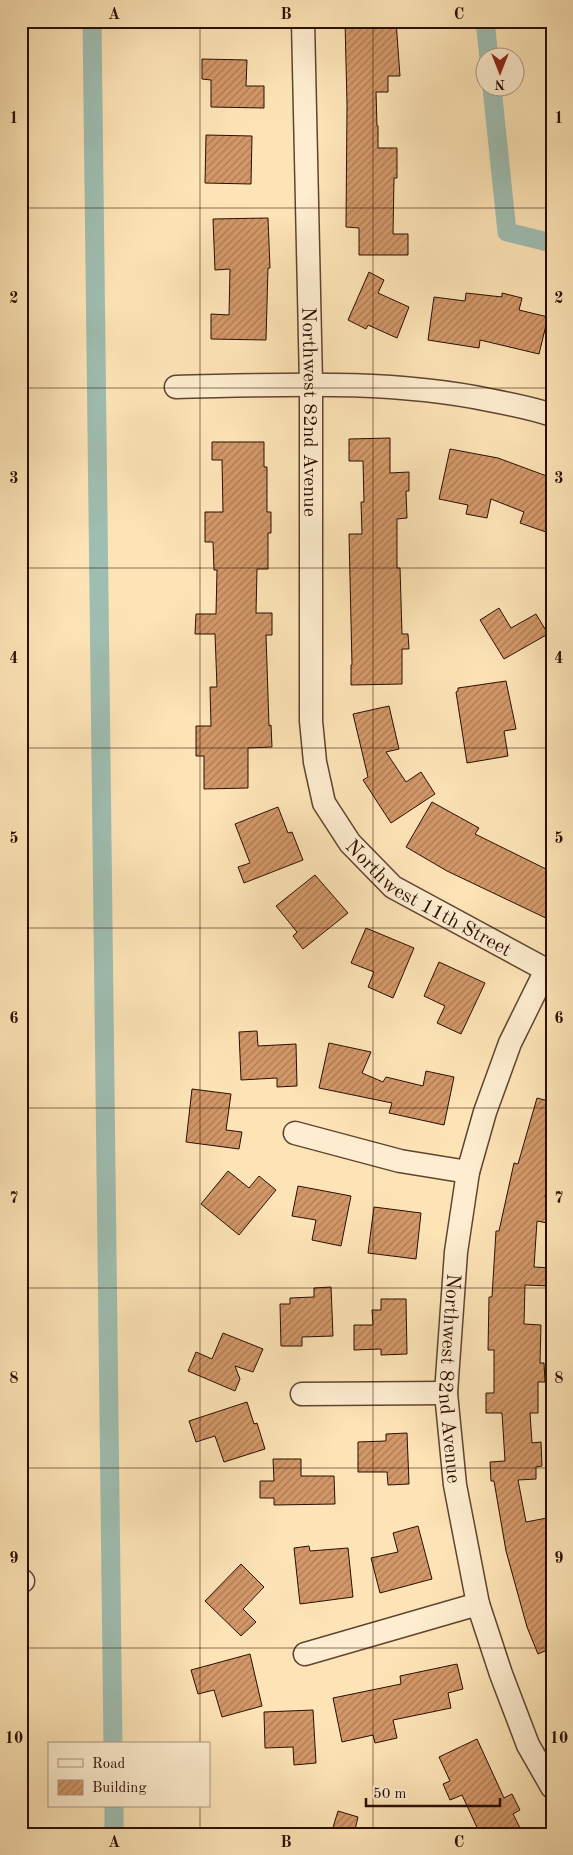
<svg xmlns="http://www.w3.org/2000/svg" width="573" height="1855" font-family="'Old Standard TT',serif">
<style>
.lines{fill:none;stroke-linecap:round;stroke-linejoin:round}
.canal{stroke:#9fbeb2;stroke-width:19}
.building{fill:url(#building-hatch);stroke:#2b0e02}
.minor-casing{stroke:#60442f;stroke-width:25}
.minor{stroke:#feedd0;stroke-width:22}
.grid{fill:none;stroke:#2b0e02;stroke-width:1;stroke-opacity:0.55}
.labels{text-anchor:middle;stroke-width:4;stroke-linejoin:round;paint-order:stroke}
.street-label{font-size:20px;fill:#2b0e02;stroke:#feedd0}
.neatline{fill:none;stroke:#2b0e02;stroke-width:2}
.grid-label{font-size:16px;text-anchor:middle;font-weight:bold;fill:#2b0e02}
</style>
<defs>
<pattern id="building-hatch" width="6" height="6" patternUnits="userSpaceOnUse" patternTransform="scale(1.25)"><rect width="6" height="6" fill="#d39869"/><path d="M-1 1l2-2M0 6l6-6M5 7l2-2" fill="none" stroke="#ab7a54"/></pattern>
</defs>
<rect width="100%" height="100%" fill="#fde4b6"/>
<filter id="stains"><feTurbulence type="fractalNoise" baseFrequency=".004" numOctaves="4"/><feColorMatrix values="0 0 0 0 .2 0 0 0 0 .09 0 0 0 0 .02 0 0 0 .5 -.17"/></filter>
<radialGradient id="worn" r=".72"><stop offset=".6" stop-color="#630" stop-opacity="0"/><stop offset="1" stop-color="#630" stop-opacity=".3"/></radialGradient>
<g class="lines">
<!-- canal -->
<path class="canal" d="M92,21l21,1723
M485,21l4,37
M492,88l15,144 45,11
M114,1806v28"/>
</g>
<!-- building -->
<path class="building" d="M345,21h51l4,55h-12v16h-12l1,34h1v22h19v30h-3l-1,56h15v21h-49v-27l-13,-1 1,-122z
M202,59l45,1 -1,26h18v22l-53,-1v-27l-9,-1z
M206,135l46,1 -1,48 -46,-1z
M268,218l2,50h-2l-2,72 -55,-1v-25l18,1 1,-46 -15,1 -2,-51z
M369,272l15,8 -6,13 31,14 -12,31 -29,-13 -2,4 -18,-9z
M466,293l36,4v-4l20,5 -3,12 29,7 -9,37 -59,-14 -1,8 -51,-8 6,-43 31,4z
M390,438v35l19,-1v19h-3l1,27 -10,1v49h3l2,66h6l1,15h-7v35l-51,1v-20h1l-3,-131h13l-1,-32h3l-1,-41h-14v-22z
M212,442h52v25h3v45h4v21h-3v36h-11l-1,44h16v22h-6l3,91 2,-1 1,22 -24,1v40l-44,1v-33h-8v-30h15l-1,-39h7l-2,-53h-20l1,-20h20l1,-44h-3l-1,-28h-8v-30h18l-1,-52h-10z
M450,449l48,9 54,20v38l-6,16 -26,-9 4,-11 -33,-13 -4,19 -21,-4 2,-9 -29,-6z
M499,608l12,20 25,-14 12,20 -44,25 -24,-39z
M506,681l10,48 -12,2 4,25 -41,7 -11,-71 2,-1v-3z
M389,706l10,43 -13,3 20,30 15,-10 14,22 -44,29 -28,-43 5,-3 -15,-63z
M432,802l47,26 -4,6 77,38v49l-105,-50 -41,-24z
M278,807l10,26 4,-1 11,28 -59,23 -6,-16 12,-4 -15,-39z
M315,875l33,38 -45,36 -10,-13 4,-4 -21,-26z
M366,928l48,20 -21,50 -25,-11 6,-15 -23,-9z
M439,962l46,21 -24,51 -24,-11 8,-17 -21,-10z
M257,1031l1,15 38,-2 1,42 -20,1v-9l-36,2 -2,-48z
M329,1043l42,9 -9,21 21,9 3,-5 37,9 3,-15 28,6 -10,48 -55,-12 3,-10 -73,-15z
M192,1089l39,5 -5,36 16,2 -3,17 -53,-7z
M537,1098l15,4v61l-7,34 7,2v25l-15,-3 -3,46 18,1v18l-27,-1 -1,39 17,1 -1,38h4l1,19h-7v31h-8l2,30 9,-1 1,24 -6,1v12l-18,1 8,42 26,-5v131l-14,6 -11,-27 -21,-76 -12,-70h-3l-1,-19 15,-1 -3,-48h-16v-20h8v-43h-6l1,-53h3l4,-66h3l15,-68 4,1z
M228,1171l21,17 10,-12 17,14 -37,45 -38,-31z
M298,1186l53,10 -10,50 -29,-6 4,-20 -24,-4z
M374,1207l47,6 -5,46 -48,-6z
M331,1287l2,49 -31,1v9h-21l-1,-42h10v-6l24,-1v-9z
M381,1299h25l1,55 -26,1v-6l-27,1v-25h19l-1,-15h9z
M223,1333l40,16 -10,23 -18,-6 5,13 -5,12 -47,-20 8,-19 16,7z
M247,1402l7,22 3,-1 8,26 -41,13 -9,-26 -19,6 -7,-21z
M407,1433l2,51 -21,1 -1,-13h-29v-30l28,-1v-7z
M273,1459h28v17h33l1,28 -61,1v-7h-14v-17h14z
M418,1526l14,53 -52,14 -9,-35 27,-6 -5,-19z
M309,1546l1,5 38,-3 5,49 -53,7 -6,-56z
M241,1564l23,23 -21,22 13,13 -15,14 -36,-35z
M250,1654l12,52 -40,11 -8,-27 -16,4 -7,-24z
M457,1664l6,25 -15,4 3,15 -58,12 4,18 -22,5 -2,-8 -31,7 -9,-44 68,-14 -1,-8z
M313,1710l3,53 -22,2 -1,-18 -28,1 -1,-36z
M477,1739l27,59 8,-4 8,16 -7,4 10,20h-43l-18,-39 -12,5 -7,-16 7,-3 -11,-24z
M338,1811l20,6 -4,17h-23z"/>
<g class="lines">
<defs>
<g id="minor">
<path id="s1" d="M303,21l8,363v337l4,41 9,41 26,40 43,44 159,86"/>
<path d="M176,387c105,-2 210,-8 313,13 21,4 42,8 63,15"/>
<path id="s2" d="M546,970l-36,73 -25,69 -17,60 -12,80 -10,141 9,92 23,119 23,70 27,71 24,42"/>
<path d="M295,1133l105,28 68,11"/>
<path d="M302,1394l144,-1"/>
<path d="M21,1581h2"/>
<path d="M305,1654l173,-50"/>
</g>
</defs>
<!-- minor casing -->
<use href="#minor" class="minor-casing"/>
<!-- minor -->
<use href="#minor" class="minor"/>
</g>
<!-- grid -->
<path class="grid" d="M200,21v1723M373,21v1813M21,208h531M21,388h531M21,568h531M21,748h531M21,928h531M21,1108h531M21,1288h531M21,1468h531M21,1648h531M200,1806v28"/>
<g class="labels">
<!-- street labels -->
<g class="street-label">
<text dy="7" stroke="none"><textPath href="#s1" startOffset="391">Northwest 82nd Avenue</textPath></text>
<text dy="7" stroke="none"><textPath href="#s1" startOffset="928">Northwest 11th Street</textPath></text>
<text dy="7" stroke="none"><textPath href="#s2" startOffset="425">Northwest 82nd Avenue</textPath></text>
</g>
</g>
<!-- margin -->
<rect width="573" height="1855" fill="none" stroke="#fde4b6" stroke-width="55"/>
<!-- legend -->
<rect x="48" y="1742" width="162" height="65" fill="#feedd0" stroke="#aa947e"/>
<rect x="58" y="1759" width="25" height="8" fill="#feedd0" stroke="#aa947e"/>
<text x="92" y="1768" font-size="15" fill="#2b0e02">Road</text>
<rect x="58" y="1780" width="25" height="15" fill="url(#building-hatch)" stroke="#aa947e"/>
<text x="92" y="1792" font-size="15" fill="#2b0e02">Building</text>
<!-- north arrow -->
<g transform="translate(500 72) rotate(180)"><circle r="24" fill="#feedd0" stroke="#aa947e"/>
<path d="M0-4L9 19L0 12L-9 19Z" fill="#8f2418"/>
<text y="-8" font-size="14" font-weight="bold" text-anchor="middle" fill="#2b0e02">N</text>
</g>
<!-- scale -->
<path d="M366 1798v8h134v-8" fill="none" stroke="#2b0e02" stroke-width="2.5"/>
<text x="373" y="1798" font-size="15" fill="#2b0e02" stroke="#feedd0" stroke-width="4" paint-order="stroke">50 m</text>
<rect x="28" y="28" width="518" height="1800" class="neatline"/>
<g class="grid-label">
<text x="114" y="19">A</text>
<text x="286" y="19">B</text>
<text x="459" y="19">C</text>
<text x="14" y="123">1</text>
<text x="559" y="123">1</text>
<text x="14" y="303">2</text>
<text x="559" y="303">2</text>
<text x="14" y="483">3</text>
<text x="559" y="483">3</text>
<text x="14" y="663">4</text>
<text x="559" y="663">4</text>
<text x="14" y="843">5</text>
<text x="559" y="843">5</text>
<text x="14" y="1023">6</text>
<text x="559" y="1023">6</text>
<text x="14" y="1203">7</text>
<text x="559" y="1203">7</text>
<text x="14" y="1383">8</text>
<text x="559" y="1383">8</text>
<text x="14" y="1563">9</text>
<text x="559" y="1563">9</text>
<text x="14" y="1743">10</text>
<text x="559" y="1743">10</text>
<text x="114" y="1847">A</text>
<text x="286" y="1847">B</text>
<text x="459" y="1847">C</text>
</g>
<rect width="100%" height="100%" filter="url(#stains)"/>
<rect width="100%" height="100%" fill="url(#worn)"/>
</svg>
